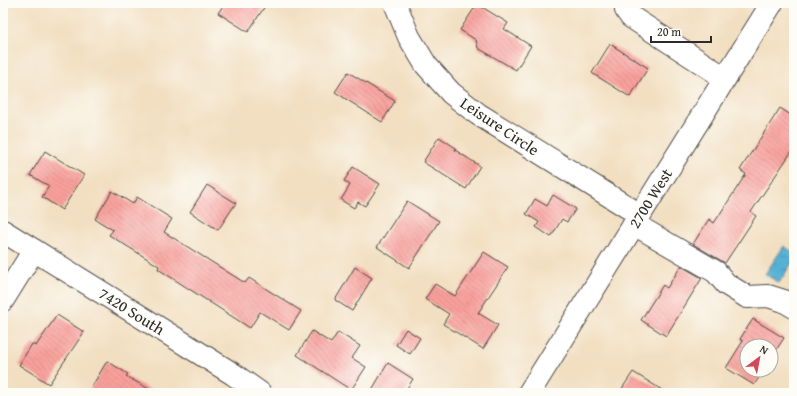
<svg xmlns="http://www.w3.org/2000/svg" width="797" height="396" font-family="'Gentium Book Plus',serif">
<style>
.water{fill:url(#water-ripples);stroke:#416e80}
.building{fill:url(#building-back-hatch)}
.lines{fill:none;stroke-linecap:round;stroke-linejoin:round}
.minor-casing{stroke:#494642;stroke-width:24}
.major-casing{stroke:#494642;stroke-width:24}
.minor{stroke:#fff;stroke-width:22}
.major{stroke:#fff;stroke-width:22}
.labels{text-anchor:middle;stroke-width:3;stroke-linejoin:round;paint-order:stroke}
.street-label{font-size:16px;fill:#2b2b2b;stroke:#fdfcf7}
</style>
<defs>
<pattern id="water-ripples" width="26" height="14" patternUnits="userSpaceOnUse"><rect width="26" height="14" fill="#57b1d5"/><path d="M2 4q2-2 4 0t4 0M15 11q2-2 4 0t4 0" fill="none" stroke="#4890ad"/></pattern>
<pattern id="building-back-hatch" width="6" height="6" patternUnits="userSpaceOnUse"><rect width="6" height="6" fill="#f9a09c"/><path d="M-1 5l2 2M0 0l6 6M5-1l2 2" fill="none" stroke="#ca837f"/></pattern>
</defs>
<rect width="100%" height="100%" fill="#fdfcf7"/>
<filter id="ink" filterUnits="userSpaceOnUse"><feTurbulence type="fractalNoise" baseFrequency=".025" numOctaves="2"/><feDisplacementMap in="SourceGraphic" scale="8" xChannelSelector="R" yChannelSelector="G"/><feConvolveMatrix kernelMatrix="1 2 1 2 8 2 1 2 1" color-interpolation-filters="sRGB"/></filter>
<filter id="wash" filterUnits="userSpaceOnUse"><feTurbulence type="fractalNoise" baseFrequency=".012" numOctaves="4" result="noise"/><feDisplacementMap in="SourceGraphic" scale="16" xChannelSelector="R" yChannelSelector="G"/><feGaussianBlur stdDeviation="0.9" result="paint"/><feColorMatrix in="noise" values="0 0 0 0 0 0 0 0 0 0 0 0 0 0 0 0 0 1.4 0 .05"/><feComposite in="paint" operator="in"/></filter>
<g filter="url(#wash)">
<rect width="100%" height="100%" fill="#f2dfc1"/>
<!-- water -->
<path class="water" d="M784,246l10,7v7l-15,23 -14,-9z"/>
<g id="blocks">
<!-- building -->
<path class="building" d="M225,3h42l-19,29 -30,-19z
M477,4l31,19 -4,6 27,17 -15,24 -38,-22 -2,-8 -16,-10z
M610,44l38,24 -18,29 -38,-24z
M348,72l47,29 -13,21 -47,-30z
M780,108l14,9v31l-43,64 5,4 -31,47 -32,-19 16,-25 5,4 32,-49 -6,-4z
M439,137l17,11 -1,2 25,16 -14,23 -43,-27z
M45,151l39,24 -22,35 -20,-13 7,-11 -19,-11z
M353,167l27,17 -15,22 -7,-4 -4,6 -13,-8 9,-15 -6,-4z
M207,185l29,18 -18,27 -28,-18z
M112,191l21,13 4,-7 35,22 -8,13 81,51 4,-5 52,33 -12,19 -29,-18 -10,16 -92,-59 1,-3 -50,-31 4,-5 -18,-11z
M553,195l23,14 -9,13 -5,-3 -11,18 -15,-10 3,-5 -13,-8 9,-15 12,7z
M407,201l32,20 -30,47 -32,-21z
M484,252l24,15 -30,46 20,12 -15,24 -40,-25 6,-10 -24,-15 10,-15 20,12z
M681,266l21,12 -36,58 -25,-16 22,-35 4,3z
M355,267l17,11 -20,33 -17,-11z
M57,315l27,17 -35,52 -30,-19 13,-21 4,2z
M753,319l31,19 -13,20v-12h-24v24h17l-10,15 -28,-17 17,-27 -3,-2z
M406,329l14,9 -10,16 -14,-9z
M312,331l19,12 7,-11 22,14 -8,12 14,9 -15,23 -54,-35z
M107,361l21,13 -2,2 30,17h-68z
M388,363l25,16 -9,14h-34z
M633,372l34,21h-48z"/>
</g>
</g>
<g filter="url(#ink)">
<use href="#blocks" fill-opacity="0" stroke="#494642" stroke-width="1"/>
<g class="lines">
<defs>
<path id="minor" d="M395,3l14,34 17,28 25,28 27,21 162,101
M630,3l-4,7 5,7 94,61
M634,224l82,48 10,12 21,13 21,-1 16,5 10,6
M3,231l230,143 27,19
M3,300l31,-50"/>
<path id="major" d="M529,393l243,-390"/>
</defs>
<!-- minor casing -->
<use href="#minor" class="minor-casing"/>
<!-- major casing -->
<use href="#major" class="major-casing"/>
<!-- minor -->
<use href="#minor" class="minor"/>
<!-- major -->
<use href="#major" class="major"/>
</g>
</g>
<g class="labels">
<!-- street labels -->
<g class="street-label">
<text transform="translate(500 126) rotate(34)" y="6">Leisure Circle</text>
<text transform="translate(650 198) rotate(-58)" y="6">2700 West</text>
<text transform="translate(132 311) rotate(32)" y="6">7420 South</text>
</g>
</g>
<!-- margin -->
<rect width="797" height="396" fill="none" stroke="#fdfcf7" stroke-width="16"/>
<!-- north arrow -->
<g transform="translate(759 358) rotate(32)"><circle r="19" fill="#fdfcf7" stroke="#a9a8a5"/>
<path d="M0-3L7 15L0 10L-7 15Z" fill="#d1495b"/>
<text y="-6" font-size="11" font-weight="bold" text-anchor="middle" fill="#2b2b2b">N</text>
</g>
<!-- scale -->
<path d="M651 36v6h60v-6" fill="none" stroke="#2b2b2b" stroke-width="2"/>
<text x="657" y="36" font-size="12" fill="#2b2b2b" stroke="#fdfcf7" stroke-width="3" paint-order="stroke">20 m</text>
</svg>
